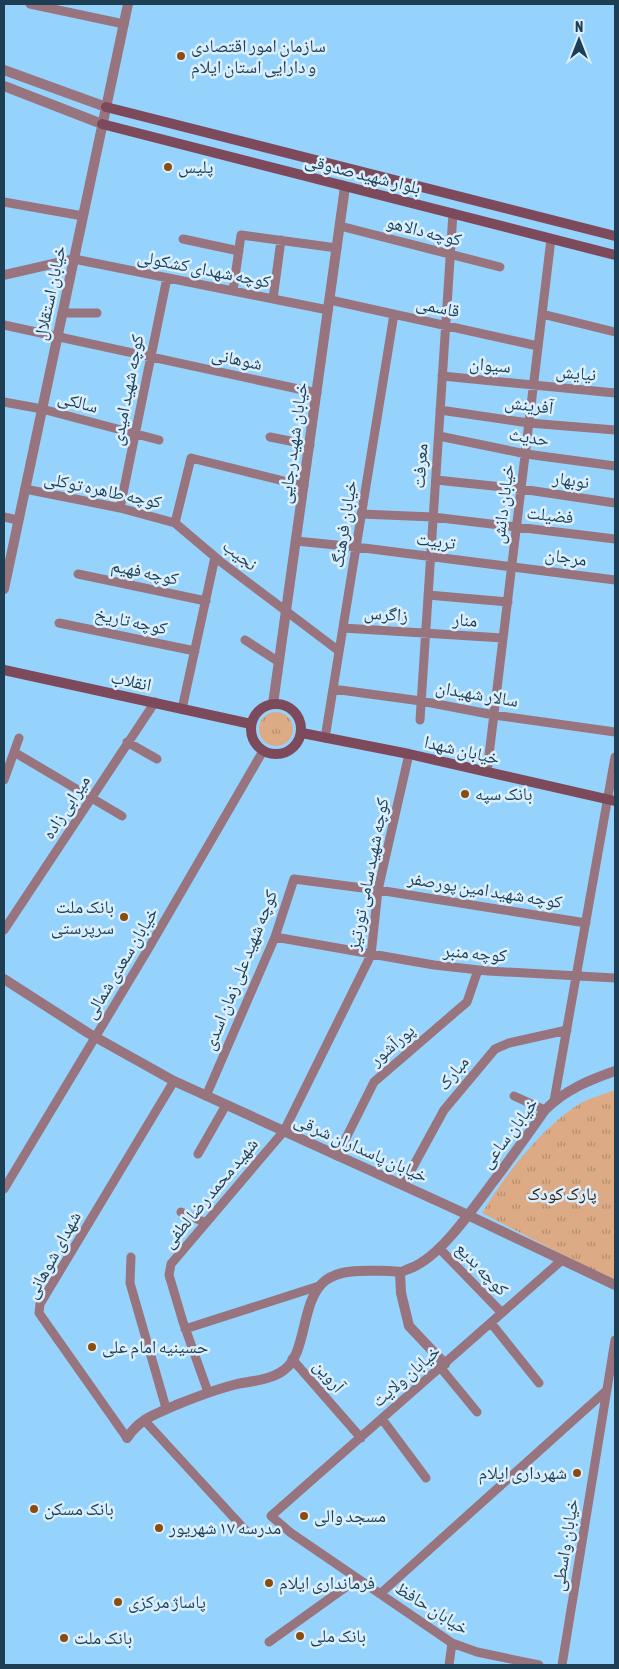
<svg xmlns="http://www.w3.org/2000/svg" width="619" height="1669" font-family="'Asap Condensed','Noto Naskh Arabic',sans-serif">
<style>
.grass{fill:url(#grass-tufts)}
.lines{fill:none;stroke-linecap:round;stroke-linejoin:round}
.minor{stroke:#98747f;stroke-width:9}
.tertiary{stroke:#98747f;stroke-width:10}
.secondary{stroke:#7c4a5b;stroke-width:10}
.poi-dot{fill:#8b4d0f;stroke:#d9effe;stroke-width:2}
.labels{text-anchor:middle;stroke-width:5;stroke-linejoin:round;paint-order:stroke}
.poi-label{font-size:18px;fill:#1e3e53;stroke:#d9effe;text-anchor:start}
.street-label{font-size:18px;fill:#1e3e53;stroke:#d9effe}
.park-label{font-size:18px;fill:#3d240f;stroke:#d9effe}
</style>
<defs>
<pattern id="grass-tufts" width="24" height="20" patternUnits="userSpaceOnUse" patternTransform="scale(1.25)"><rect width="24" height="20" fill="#dcab85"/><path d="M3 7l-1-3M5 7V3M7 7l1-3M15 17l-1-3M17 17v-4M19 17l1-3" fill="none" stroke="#b28d6f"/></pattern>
</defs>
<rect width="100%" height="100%" fill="#96d3fc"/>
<!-- grass -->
<path class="grass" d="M259 729a17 17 0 1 1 34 0a17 17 0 1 1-34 0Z
M615,1090v192l-133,-69c23,-38 59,-85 97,-109 11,-6 25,-10 36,-14z"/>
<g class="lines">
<!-- minor -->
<path class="minor" d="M30,4l94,20
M4,202l79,14
M340,226l160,41
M183,239l56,12
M74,259l254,51
M233,291l8,-56 96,13
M273,299l8,-59
M330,300l208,46
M62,313h35
M542,314l73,18
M4,325l313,68
M442,376l173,17
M4,402l38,7 117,31
M440,410l89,13 86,7
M439,436l87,18 89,12
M270,437l40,8
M436,480l85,9 94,14
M25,489l95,19 55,15 46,39 118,89
M120,508l47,-230
M361,514l72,3 182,22
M4,517l14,3
M175,523l16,-65 113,28
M296,541l60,6 259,33
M78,574l128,27
M428,595l80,7
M59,623l136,28
M343,628l160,10
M245,640l34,22
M333,689l88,12 73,14 121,17
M182,709l33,-152
M420,720l33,-507
M325,738l69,-424
M127,742l30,17
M14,752l108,64
M487,772l64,-533
M4,780l15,-42
M4,930l151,-228
M275,937l159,28 54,6 127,7
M206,1096l69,-159 19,-58 84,11 208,33
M514,1096l31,14
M554,1101l61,-344
M198,1154l28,-49
M337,1156l37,-74 93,-80 11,-32
M403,1185l41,-75 51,-61 14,-6 58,-13
M4,1189l143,-238 116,-200
M181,1212l25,11
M439,1248l63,65
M131,1257l-1,26 36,125
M491,1323l48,60
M185,1329l134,-43
M292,1359l69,79
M440,1367l37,45
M208,1392l-25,-70 -14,-47 2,-11 113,-133 87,-176 7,-65 31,-136
M382,1419l44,59
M145,1421l102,111
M127,1438l-88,-125 1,-9 134,-223
M380,1594l227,-204
M269,1642l88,-63
M449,1665l3,-22
M539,1665l-62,-13 -25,-9 -161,-110 -20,-17 291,-256
M562,1665l53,-325"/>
<!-- tertiary -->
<path class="tertiary" d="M4,70l102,37
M4,86l98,38
M4,275l70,-16
M4,589l124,-585
M273,704l72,-517
M4,979l84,54 86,48 281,128 160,76
M400,1272l1,21 8,33 36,38
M127,1438c13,-20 29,-24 49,-33 20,-8 40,-16 61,-21 15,-3 34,-4 47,-14 24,-17 16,-71 42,-90 17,-12 44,-9 63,-9 4,0 8,1 12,1 3,-1 7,-3 10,-4 31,-12 65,-64 85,-90 17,-23 33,-45 49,-68 20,-20 44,-30 70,-39"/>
<!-- secondary -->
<path class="secondary" d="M106,107l509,129
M102,124l513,131
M4,670l247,54
M251 729a25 25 0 1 1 50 0a25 25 0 1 1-50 0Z
M302,733l107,21 206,47"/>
</g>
<!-- markers -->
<g class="poi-dot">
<circle cx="181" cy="56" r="5"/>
<circle cx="168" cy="167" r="5"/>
<circle cx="465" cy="794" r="5"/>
<circle cx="124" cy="917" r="5"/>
<circle cx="92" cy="1347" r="5"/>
<circle cx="577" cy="1473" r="5"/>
<circle cx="34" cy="1509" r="5"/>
<circle cx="304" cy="1516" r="5"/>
<circle cx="159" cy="1528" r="5"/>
<circle cx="269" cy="1583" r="5"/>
<circle cx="118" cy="1602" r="5"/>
<circle cx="300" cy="1636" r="5"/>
<circle cx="64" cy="1638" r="5"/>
</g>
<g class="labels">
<!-- poi labels -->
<g class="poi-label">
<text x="191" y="52">سازمان امور اقتصادی<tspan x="191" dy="21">و دارایی استان ایلام</tspan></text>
<text x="178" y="173">پلیس</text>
<text x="475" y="800">بانک سپه</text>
<text x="114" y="913" text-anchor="end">بانک ملت<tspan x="114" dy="21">سرپرستی</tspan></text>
<text x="102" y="1353">حسینیه امام علی</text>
<text x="567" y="1479" text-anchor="end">شهرداری ایلام</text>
<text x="44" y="1515">بانک مسکن</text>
<text x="314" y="1522">مسجد والی</text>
<text x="169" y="1534">مدرسه ۱۷ شهریور</text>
<text x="279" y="1589">فرمانداری ایلام</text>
<text x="128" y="1608">پاساژ مرکزی</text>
<text x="310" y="1642">بانک ملی</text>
<text x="74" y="1644">بانک ملت</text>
</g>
<!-- street labels -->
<g class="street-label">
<text transform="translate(363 174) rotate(14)" y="6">بلوار شهید صدوقی</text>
<text transform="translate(424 231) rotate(14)" y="6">کوچه دالاهو</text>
<text transform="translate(204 269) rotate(11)" y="6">کوچه شهدای کشکولی</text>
<text transform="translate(50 293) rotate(-78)" y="6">خیابان استقلال</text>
<text transform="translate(438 307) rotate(12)" y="6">قاسمی</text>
<text transform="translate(237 359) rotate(12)" y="6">شوهانی</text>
<text transform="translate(490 365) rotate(5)" y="6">سیوان</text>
<text transform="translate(576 373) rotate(5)" y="6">نیایش</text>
<text transform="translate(127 390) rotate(-79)" y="6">کوچه شهید امیدی</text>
<text transform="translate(78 402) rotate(15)" y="6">سالکی</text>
<text transform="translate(529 405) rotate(7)" y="6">آفرینش</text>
<text transform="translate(529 437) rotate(9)" y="6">حدیث</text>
<text transform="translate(293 443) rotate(-82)" y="6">خیابان شهید رجایی</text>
<text transform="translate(420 466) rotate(-86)" y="6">معرفت</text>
<text transform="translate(571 480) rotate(8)" y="6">نوبهار</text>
<text transform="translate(103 490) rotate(12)" y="6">کوچه طاهره توکلی</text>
<text transform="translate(503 504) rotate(-83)" y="6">خیابان دانش</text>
<text transform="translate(550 515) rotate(6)" y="6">فضیلت</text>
<text transform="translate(344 524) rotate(-81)" y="6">خیابان فرهنگ</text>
<text transform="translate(436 541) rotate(7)" y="6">تربیت</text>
<text transform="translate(240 555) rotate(38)" y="6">نجیب</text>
<text transform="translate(566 557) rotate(8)" y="6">مرجان</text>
<text transform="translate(145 572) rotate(12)" y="6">کوچه فهیم</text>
<text transform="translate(386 614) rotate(4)" y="6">زاگرس</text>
<text transform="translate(465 620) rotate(4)" y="6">منار</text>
<text transform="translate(131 621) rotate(12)" y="6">کوچه تاریخ</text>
<text transform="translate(131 681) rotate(12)" y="6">انقلاب</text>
<text transform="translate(477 694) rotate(10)" y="6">سالار شهیدان</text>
<text transform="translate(462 750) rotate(13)" y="6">خیابان شهدا</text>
<text transform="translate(66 807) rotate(-57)" y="6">میرابی زاده</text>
<text transform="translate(368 874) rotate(-79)" y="6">کوچه شهید سامی تورتیز</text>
<text transform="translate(485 890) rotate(9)" y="6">کوچه شهید امین پورصفر</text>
<text transform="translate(475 953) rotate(5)" y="6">کوچه منبر</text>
<text transform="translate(121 963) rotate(-59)" y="6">خیابان سعدی شمالی</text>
<text transform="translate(240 970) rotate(-68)" y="6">کوچه شهید علی زمان اسدی</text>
<text transform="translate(392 1045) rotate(-41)" y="6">پورآشور</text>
<text transform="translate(453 1073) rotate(-50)" y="6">مبارک</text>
<text transform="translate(509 1133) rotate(-53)" y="6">خیابان ساعی</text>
<text transform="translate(361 1148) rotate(24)" y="6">خیابان پاسداران شرقی</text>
<text transform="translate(210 1193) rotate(-50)" y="6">شهید محمد رضا لطفی</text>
<text transform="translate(53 1255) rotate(-61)" y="6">شهدای شوهانی</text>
<text transform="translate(482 1269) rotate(46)" y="6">کوچه بدیع</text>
<text transform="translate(329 1376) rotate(49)" y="6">آروین</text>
<text transform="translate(406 1376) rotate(-41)" y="6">خیابان ولایت</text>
<text transform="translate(565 1545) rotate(-81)" y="6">خیابان واسطی</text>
<text transform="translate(432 1608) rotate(32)" y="6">خیابان حافظ</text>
</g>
<!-- park labels -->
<g class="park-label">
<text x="562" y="1200">پارک کودک</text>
</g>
</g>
<!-- border -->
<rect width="619" height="1669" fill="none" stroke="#1e3e53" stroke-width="10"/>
<!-- north arrow -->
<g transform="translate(579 40)" stroke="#d9effe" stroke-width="4" paint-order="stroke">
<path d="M0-4L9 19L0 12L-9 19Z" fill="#1e3e53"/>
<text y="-8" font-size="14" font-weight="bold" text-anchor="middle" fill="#1e3e53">N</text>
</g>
</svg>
